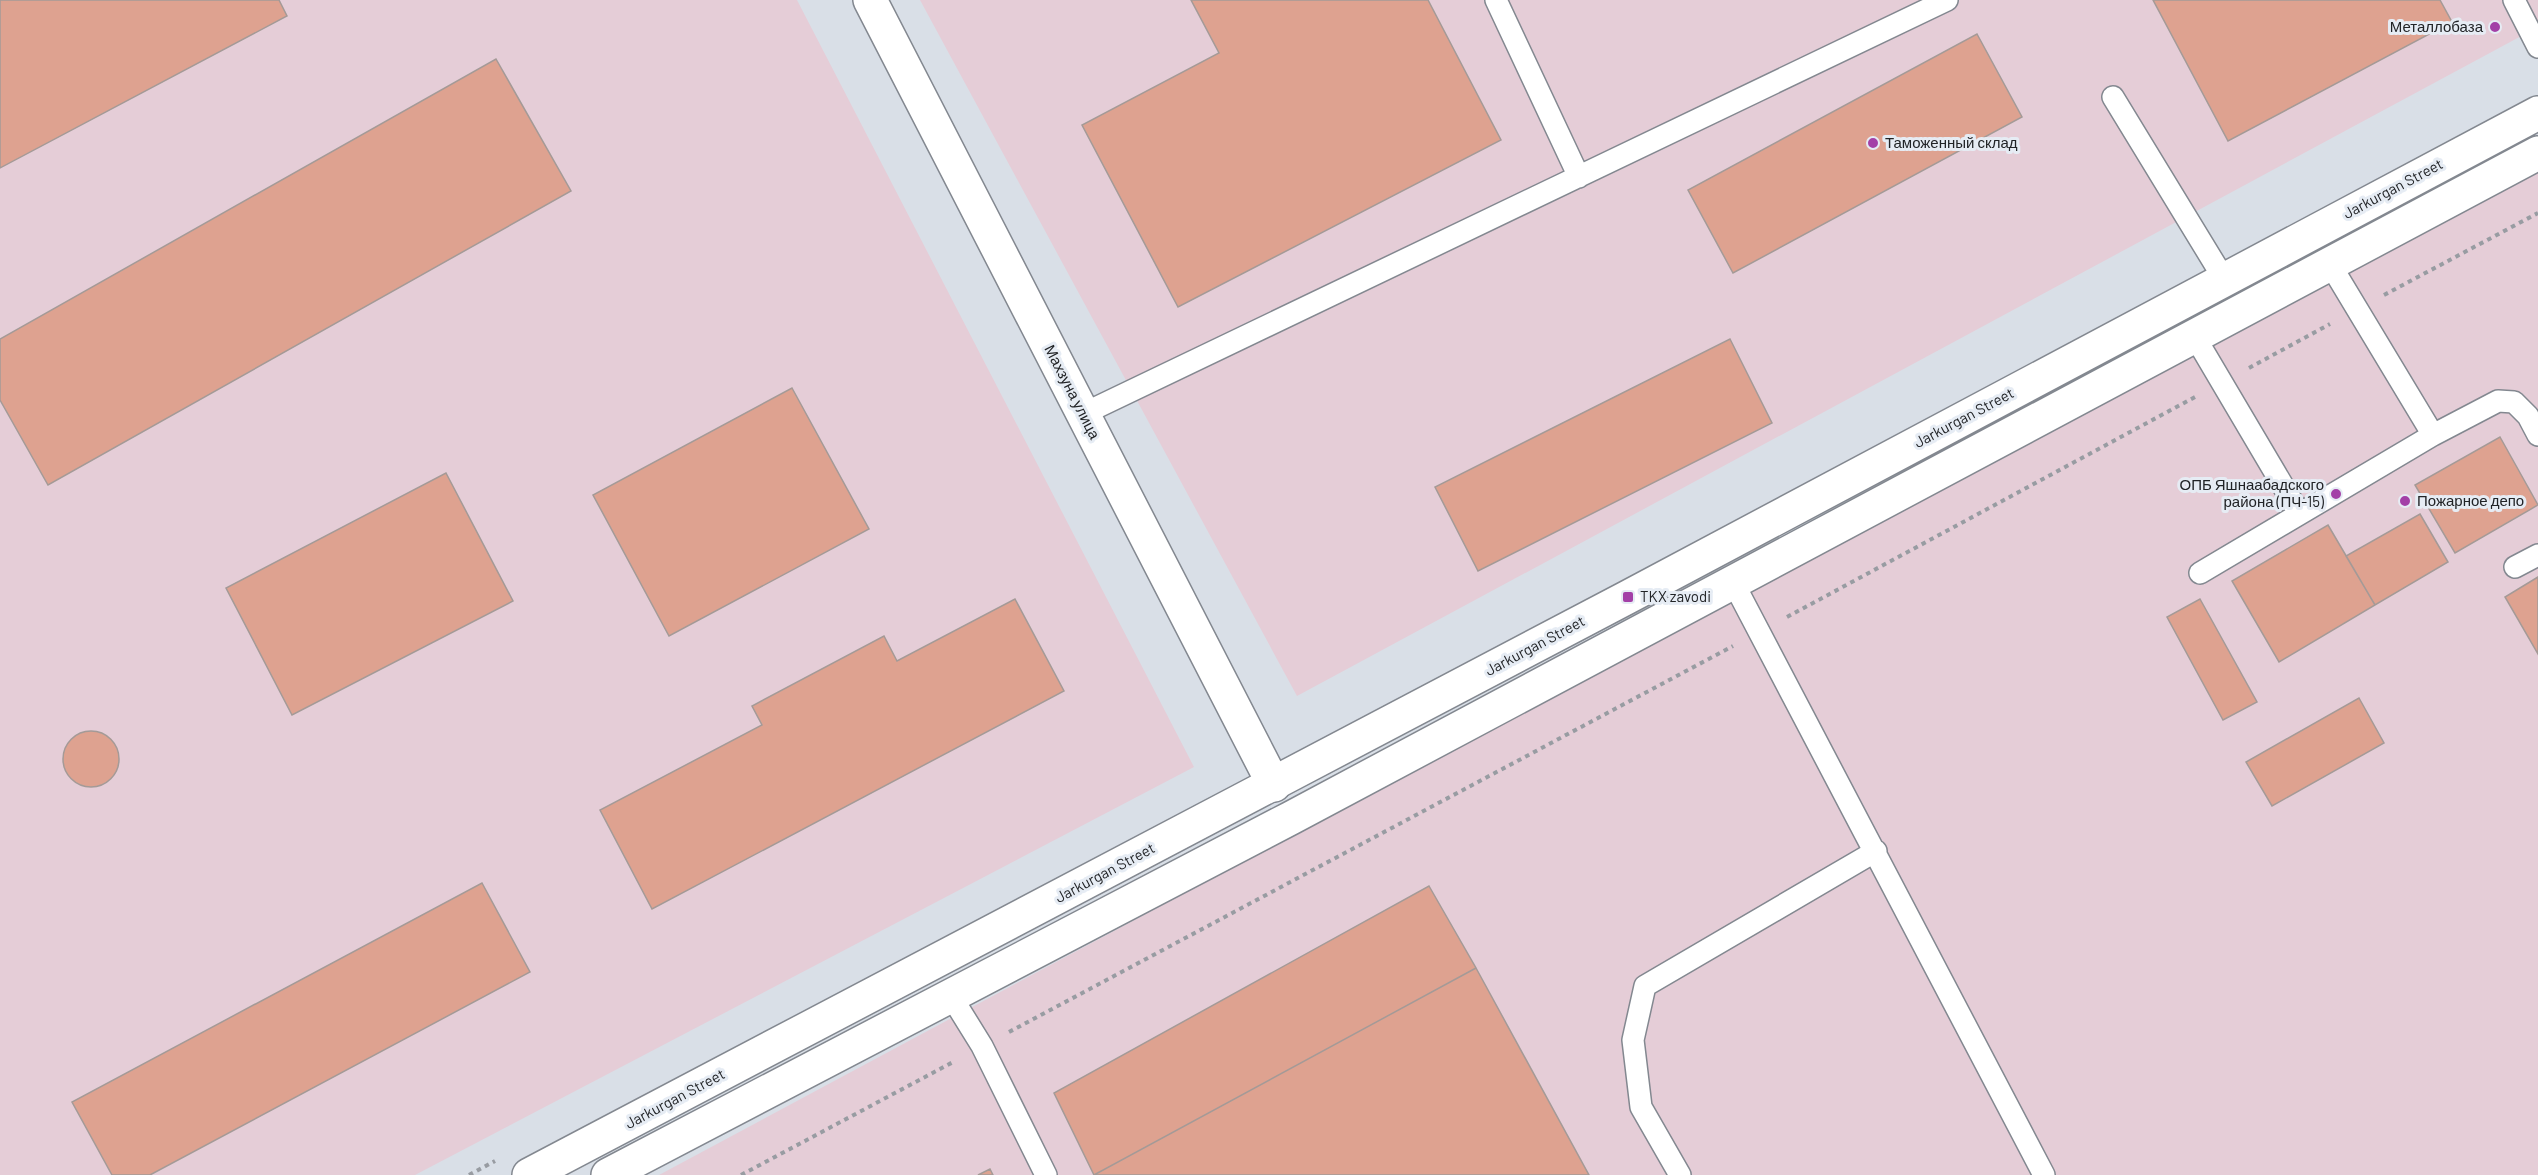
<svg xmlns="http://www.w3.org/2000/svg" width="2538" height="1175" font-family="Barlow,sans-serif">
<style>
.industrial{fill:#e5cdd7}
.building{fill:#dea290;stroke:#a49a97;stroke-width:1.5}
.lines{fill:none;stroke-linecap:round;stroke-linejoin:round}
.service-casing{stroke:#838890;stroke-width:24}
.minor-casing{stroke:#838890;stroke-width:36}
.secondary-casing{stroke:#838890;stroke-width:36}
.path{stroke:#989ca2;stroke-width:4;stroke-dasharray:4.5 4.5;stroke-linecap:butt}
.service{stroke:#fff;stroke-width:21}
.minor{stroke:#fff;stroke-width:33}
.secondary{stroke:#fff;stroke-width:33}
.poi-dot{fill:#a340a7;stroke:#e6ecf4;stroke-width:2}
.labels{text-anchor:middle;stroke-width:6;stroke-linejoin:round;paint-order:stroke}
.poi-label{font-size:15px;fill:#212326;stroke:#e6ecf4;text-anchor:start}
.street-label{font-size:15px;fill:#212326;stroke:#e6ecf4}
</style>
<rect width="100%" height="100%" fill="#d9dfe7"/>
<!-- industrial -->
<path class="industrial" d="M0,0h797l397,767 -779,408h-415z
M920,0h1618v27l-1241,669z
M2538,167v1008h-1879z"/>
<!-- building -->
<path class="building" d="M0,0h279l8,16 -287,152z
M1191,0h237l73,140 -323,167 -96,-182 137,-72z
M2153,0h287l12,22 -224,119z
M1977,34l45,83 -289,156 -45,-83z
M496,59l75,132 -523,294 -48,-85v-61z
M1730,339l42,84 -294,148 -43,-84z
M792,388l77,141 -200,107 -76,-141z
M2500,437l38,68 -83,48 -40,-68z
M446,473l67,128 -221,114 -66,-127z
M2420,514l28,48 -73,43 -29,-49z
M2328,525l47,80 -96,57 -47,-81z
M2538,577v77l-33,-57z
M1015,599l49,92 -412,218 -52,-99 162,-85 -10,-19 132,-70 13,25z
M2200,599l57,103 -34,18 -56,-103z
M2359,698l25,45 -112,63 -26,-44z
M63 759a28 28 0 1 1 56 0a28 28 0 1 1-56 0Z
M482,883l48,89 -380,203h-38l-40,-73z
M1429,886l47,82 -382,207 -40,-82z
M1476,968l113,207h-495z
M990,1169l3,6h-15z"/>
<g class="lines">
<defs>
<path id="service" d="M1496,0l83,177
M2514,0l24,47
M2113,97l111,182
M2330,264l103,171
M2195,337l104,176
M1083,414l864,-414
M2515,567l23,-12
M2200,573l233,-138 65,-34 16,1 14,14 10,19
M1733,582l311,593
M951,996l31,50 64,129
M1680,1175l-39,-68 -8,-67 12,-54 231,-135"/>
<path id="minor" d="M870,0l404,785"/>
<path id="secondary" d="M529,1175l1099,-578 910,-484
M608,1175l683,-357 1247,-665"/>
</defs>
<!-- service casing -->
<use href="#service" class="service-casing"/>
<!-- minor casing -->
<use href="#minor" class="minor-casing"/>
<!-- secondary casing -->
<use href="#secondary" class="secondary-casing"/>
<!-- path -->
<path class="path" d="M2384,295l154,-82
M2249,368l81,-44
M1787,617l408,-220
M1009,1032l724,-386
M469,1175l26,-14
M741,1175l214,-114"/>
<!-- service -->
<use href="#service" class="service"/>
<!-- minor -->
<use href="#minor" class="minor"/>
<!-- secondary -->
<use href="#secondary" class="secondary"/>
</g>
<!-- markers -->
<g class="poi-dot">
<circle cx="2495" cy="27" r="6"/>
<circle cx="1873" cy="143" r="6"/>
<circle cx="2336" cy="494" r="6"/>
<circle cx="2405" cy="501" r="6"/>
<rect x="1622" y="591" width="12" height="12" rx="3"/>
</g>
<g class="labels">
<!-- poi labels -->
<g class="poi-label">
<text x="2483" y="32" text-anchor="end">Металлобаза</text>
<text x="1885" y="148">Таможенный склад</text>
<text x="2324" y="490" text-anchor="end">ОПБ Яшнаабадского<tspan x="2324" dy="17">района (ПЧ-15)</tspan></text>
<text x="2417" y="506">Пожарное депо</text>
<text x="1640" y="602">TKX zavodi</text>
</g>
<!-- street labels -->
<g class="street-label">
<text transform="translate(2393 189) rotate(-28)" y="5">Jarkurgan Street</text>
<text transform="translate(1072 392) rotate(63)" y="5">Махзуна улица</text>
<text transform="translate(1964 418) rotate(-28)" y="5">Jarkurgan Street</text>
<text transform="translate(1535 646) rotate(-28)" y="5">Jarkurgan Street</text>
<text transform="translate(1105 873) rotate(-28)" y="5">Jarkurgan Street</text>
<text transform="translate(675 1099) rotate(-28)" y="5">Jarkurgan Street</text>
</g>
</g>
</svg>
